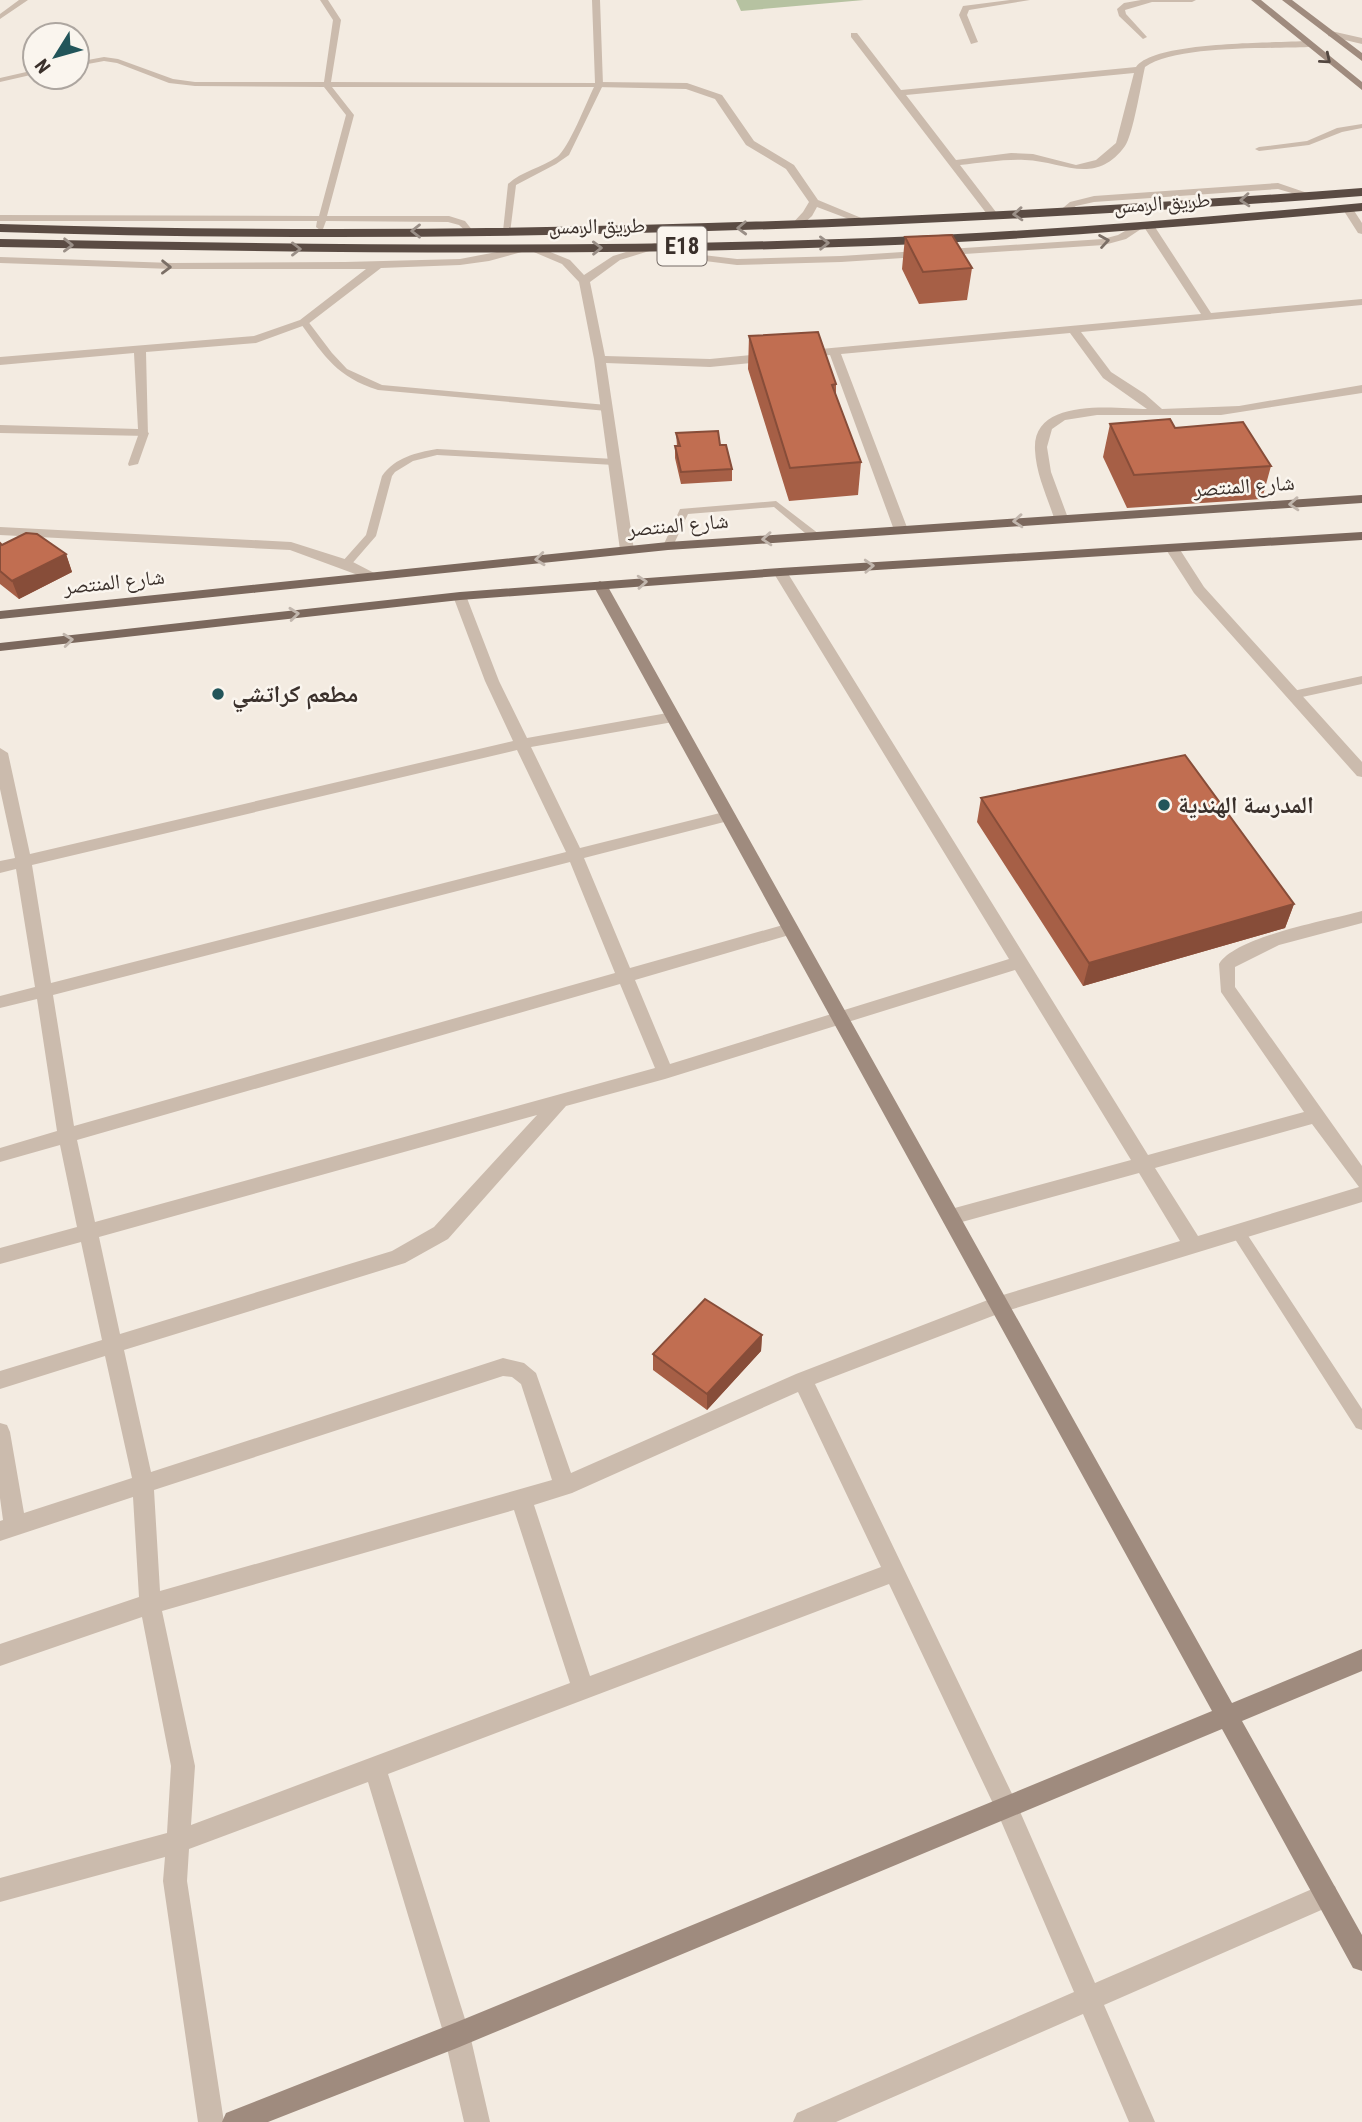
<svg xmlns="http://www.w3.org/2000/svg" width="1362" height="2122" font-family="'Roboto Condensed','Noto Naskh Arabic',sans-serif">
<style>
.green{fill:#b6c2a1}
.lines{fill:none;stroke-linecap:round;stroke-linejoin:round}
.lane{fill:#cbbbad;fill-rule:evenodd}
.street{fill:#cbbbad;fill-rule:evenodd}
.secondary{fill:#9f8b7e;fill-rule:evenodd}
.primary{fill:#7b685d;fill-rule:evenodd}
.highway{fill:#5a4b43;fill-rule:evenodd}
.wall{fill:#a65f46}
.shaded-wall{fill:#874d39}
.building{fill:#c16e51;stroke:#874d39;stroke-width:2}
.oneway{stroke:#534740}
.oneway2{stroke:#9a8f87}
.oneway3{stroke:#7b6f66}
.oneway4{stroke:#c1b6ad}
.poi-dot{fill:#22555a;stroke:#faf5ee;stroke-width:2.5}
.labels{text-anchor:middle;stroke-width:5;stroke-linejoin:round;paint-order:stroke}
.far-street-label{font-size:21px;fill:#3a302b;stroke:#faf5ee}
.shield{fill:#faf5ee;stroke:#746b66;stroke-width:2}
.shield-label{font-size:23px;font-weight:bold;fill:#3a302b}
.poi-label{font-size:24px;font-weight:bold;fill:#3a302b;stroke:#faf5ee;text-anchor:start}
</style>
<rect width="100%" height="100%" fill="#f3ebe1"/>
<!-- green -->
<path class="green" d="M736,0h128l-123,11z"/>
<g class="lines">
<!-- lane -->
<path class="lane" d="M19,0h9l-28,19v-5z
M320,0h8l13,20 -10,62 264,1 -3,-83h8l3,85 -34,70 -13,9 -40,21 -6,48 -7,-2 5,-47c14,-13 33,-16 49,-27 12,-9 29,-54 37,-70h-262l22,28 -27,101h122l16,5 8,10 -4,3 -10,-9 -11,-3 -122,-1 -3,8 -3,1 -4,-3 1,-6h-317v-6l319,1 27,-101 -22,-28 -129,-1 -26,-3 -52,-20 -13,-2 -27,5v-4l27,-5 14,2 55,20 22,3h129l9,-62z
M1010,0h20l-61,10 -2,5 11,27 -7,2 -12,-29 4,-9z
M1141,0h55l-4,2h-40l-27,8 1,4 21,23 -4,2 -24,-23 -2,-7 7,-6z
M35,70v4l-35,8v-4z
M1362,124v4l-20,4 -33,13 -50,6 -4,-2 4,-2 48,-6 30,-13z
M1278,183l38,13 -4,3 -34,-10 -184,13 -18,4 -11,8 -7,-2 12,-10 24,-6z
M301,320h6l25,33 15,16 35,16 225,20 5,3 -5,3 -229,-21c-41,-13 -53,-33 -77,-66z
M144,430l5,3 -11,31 -9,2 -1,-2 11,-31z
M437,449l177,10 5,3 -5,3 -177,-10 -24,6 -18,11 -3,4 -16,60 -26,30h-8v-4l24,-27 16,-59c14,-19 33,-23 55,-27z
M776,501l43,33v4h-8l-37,-31 -86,7 -16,34 -4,1 -5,-3 17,-37z
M1362,676v8l-69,15 -6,-4 6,-4z
M1238,1226l5,2 119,181v21l-6,-2 -123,-192 -3,-4 3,-4z"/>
<!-- street -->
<path class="street" d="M1331,31l31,7v6l-34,-8v-4z
M851,33h6l44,57 235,-23c18,-26 137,-24 172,-26l5,3 -5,3c-40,2 -132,-2 -163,20 -4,17 -12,68 -20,79 -30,41 -63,15 -100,14 -22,-1 -43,3 -65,5l39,51 -5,3 -4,-1 -139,-181zM1134,73l-18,70 -20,17 -20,5 -43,-11 -22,-1 -55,7 -50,-65z
M599,82l88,1 35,12 32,46 40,24 24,35 53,22 -9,2 -45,-17 -5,9 -13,12h-8l-1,-2 13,-14 6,-10 -23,-33 -40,-24 -31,-46 -29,-10 -90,-2v-4z
M1347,205l4,1 11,17v11l-4,-1 -16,-25z
M1139,223l5,2 9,-1 58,89 151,-14v6l-281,27 30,40 34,22 17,15 77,-3 123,-21v8l-141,22h-124l-32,5 -13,9 -5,18 4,25 17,46 -7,4 -7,-4c-7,-22 -18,-44 -19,-68 -3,-53 78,-42 112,-41l-44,-31 -33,-45 -229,21 67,176 -7,4 -7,-4 -64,-175 -27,3 -4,-1v-6l402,-37 -57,-87 -18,12 -22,6 -263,17 -104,3 -40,-5 -30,-14 5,-3 31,12 34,4 104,-3 262,-17 15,-4z
M655,243l5,3 -1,2 -39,12 -30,22 15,74 105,3 61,-6 6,4 -6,4 -61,6 -104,-4 28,187 -2,3 -5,1 -7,-4 -26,-191 -15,-77 -17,-18 -33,-14 -40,11 -29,4 -79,3 -73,56 -52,19 -110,9 2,84 -148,-3v-8l138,4 -4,-76 -134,12v-8l254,-21 46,-16 66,-51h-194l-172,-6v-6l172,6 173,-1 115,-3 73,-14 37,15 14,15 29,-19z
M0,527l291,15 60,19 27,14 -2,3h-10l-76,-28 -290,-15z
M1172,544l5,1 27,42 158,175v15l-5,-1 -163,-183 -29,-45z
M780,568l7,4 361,583 156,-43 -83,-120 -2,-28c17,-28 111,-44 143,-53v12l-83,22 -44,22v20l127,179v36l-359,110 -188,72 199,414 81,185 231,-100 9,3 3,9 -3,9 -231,101 51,117h-26l-46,-108 -247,108h-43l4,-9 277,-121 -76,-178 -109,-230 -501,190 82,261 20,87h-26l-20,-87 -76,-253 -179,67 -2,32 37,241h-26l-35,-241 2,-24 -165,45v-24l167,-45 4,-67 -29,-149 -142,49v-22l139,-47 -6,-100 -133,44v-20l3,-1 -3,-22v-75l7,2 3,7 14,81 108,-35 -27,-122 -105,33v-18l102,-31 -21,-98 -81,22v-16l77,-21 -17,-82 -60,17v-14l57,-17 -20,-132 -37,9v-12l35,-9 -19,-118 -16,4v-12l15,-3 -15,-69v-41l8,5 22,101 483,-113 -28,-60 -32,-85 2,-3h10l34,88 28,57 146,-26 7,5 -7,5 -142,25 49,101 148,-37 8,5 -8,5 -144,37 46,110 160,-45 8,6 -2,4 -161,47 35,84 339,-105 -236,-387zM517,750l49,102 -515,131 -19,-118zM570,862l45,111 -541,153 -21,-131zM1015,970l116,190 -180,49 -7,2 -2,6 2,6 7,2 188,-52 41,68 -187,57 -197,76 -225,99 -35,-100 -12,-10 -21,-5 -352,114 -27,-122 281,-87 43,-24 118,-133 99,-27zM620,984l35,84 -560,154 -18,-82zM537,1115l-103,112 -42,24 -272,83 -21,-97zM1312,1124l47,63 -161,49 -43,-68zM503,1376l9,1 9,7 31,96 -392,111 -6,-101zM798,1392l83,175 -291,109 -56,-171 38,-12zM514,1510l56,173 -379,142 4,-59 -33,-155z"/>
<!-- secondary -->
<path class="secondary" d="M1251,0h10l101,82v8z
M1282,0h10l70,53v8z
M600,581l7,4 625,1118 130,-54v22l-120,50 120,214v36l-9,-3 -131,-239 -765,319 -189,74h-46l4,-9 231,-91 755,-311 -619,-1126z"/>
<!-- primary -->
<path class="primary" d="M1362,495v8l-694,47 -668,69v-8l668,-69z
M1362,532v8l-582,36 -320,24 -460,51v-8l460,-51 320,-24z"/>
<!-- highway -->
<path class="highway" d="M1362,188v8c-453,34 -908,50 -1362,36v-8c454,14 909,-2 1362,-36z
M1362,203v8c-164,14 -328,29 -492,35 -290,11 -580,6 -870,1v-8c290,5 580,10 870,-1 164,-6 328,-20 492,-35z"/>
</g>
<!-- wall -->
<path class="wall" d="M905,237l67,31 -5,32 -48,4 -17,-35z
M749,336l87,48v11l25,67 -3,33 -69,6 -41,-132z
M1110,424l161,42 -9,33 -135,9 -24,-51z
M676,433l44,12 12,24v12l-51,3 -6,-26v-12h2z
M0,543l2,2 64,9 6,18 -53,27 -19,-15z
M981,798l313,106 -9,24 -202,58 -106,-164z
M762,1335l-1,16 -54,59 -54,-40v-16z"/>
<!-- shaded-wall -->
<path class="shaded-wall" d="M66,554l6,18 -53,27 -7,-18z
M1294,904l-9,24 -202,58 6,-23z
M762,1335l-1,16 -54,59v-16z"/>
<!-- building -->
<path class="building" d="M952,235l20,33 -49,4 -18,-35z
M818,332l18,52 -4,1 29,77 -71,6 -41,-132z
M1170,419l5,9 68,-6 28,44 -137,9 -24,-51z
M718,431l2,14h6l6,24 -51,3 -6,-26h5l-4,-13z
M26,533l11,1 29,20 -54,27 -12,-10v-28l2,2z
M1185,755l109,149 -205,59 -108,-165z
M705,1299l57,36 -55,59 -54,-40z"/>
<!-- one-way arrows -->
<defs><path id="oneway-chevron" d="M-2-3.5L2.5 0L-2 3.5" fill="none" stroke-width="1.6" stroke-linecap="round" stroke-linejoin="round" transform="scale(1.75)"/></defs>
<use class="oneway" href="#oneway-chevron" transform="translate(1326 59) rotate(40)"/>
<g class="oneway2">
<use href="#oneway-chevron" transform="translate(1245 200) rotate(176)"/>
<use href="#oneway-chevron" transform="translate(1018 214) rotate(176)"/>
<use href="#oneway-chevron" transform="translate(742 228) rotate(178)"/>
<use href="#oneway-chevron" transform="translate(416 231) rotate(180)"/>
<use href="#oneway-chevron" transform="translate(824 243) rotate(-1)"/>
<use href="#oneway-chevron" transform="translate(68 245) rotate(1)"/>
<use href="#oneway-chevron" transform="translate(597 248) rotate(-1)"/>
<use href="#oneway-chevron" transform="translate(296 249)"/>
</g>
<g class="oneway3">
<use href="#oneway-chevron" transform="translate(1104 241) rotate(-9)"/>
<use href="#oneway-chevron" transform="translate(166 267) rotate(1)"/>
</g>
<g class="oneway4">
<use href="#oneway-chevron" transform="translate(1294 504) rotate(176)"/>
<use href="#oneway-chevron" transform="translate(1018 521) rotate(176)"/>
<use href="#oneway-chevron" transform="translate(767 539) rotate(176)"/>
<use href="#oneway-chevron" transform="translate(540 559) rotate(174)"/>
<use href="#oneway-chevron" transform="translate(869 566) rotate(-3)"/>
<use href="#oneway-chevron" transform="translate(642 582) rotate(-4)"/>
<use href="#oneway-chevron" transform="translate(294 614) rotate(-6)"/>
<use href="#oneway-chevron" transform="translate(68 640) rotate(-6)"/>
</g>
<!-- markers -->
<g class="poi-dot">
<circle cx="218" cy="694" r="7"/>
<circle cx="1164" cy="805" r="7"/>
</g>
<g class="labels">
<!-- far-street labels -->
<g class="far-street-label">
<text transform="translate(1162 203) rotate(-4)" y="7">طريق الرمس</text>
<text transform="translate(597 226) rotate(-1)" y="7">طريق الرمس</text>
<text transform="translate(1244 486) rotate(-4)" y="7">شارع المنتصر</text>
<text transform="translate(678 525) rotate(-5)" y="7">شارع المنتصر</text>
<text transform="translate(114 582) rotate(-6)" y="7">شارع المنتصر</text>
</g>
<!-- shield labels -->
<rect class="shield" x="657.5" y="226.5" width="49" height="39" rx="5"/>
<g class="shield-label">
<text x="682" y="254">E18</text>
</g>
<!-- poi labels -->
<g class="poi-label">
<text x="232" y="702">مطعم كراتشي</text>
<text x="1178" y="813">المدرسة الهندية</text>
</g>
</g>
<!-- north arrow -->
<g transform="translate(56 56) rotate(233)"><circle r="33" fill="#faf5ee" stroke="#ada6a0" stroke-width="2"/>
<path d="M0-5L12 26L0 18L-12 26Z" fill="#22555a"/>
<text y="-10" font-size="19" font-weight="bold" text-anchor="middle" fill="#3a302b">N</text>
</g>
</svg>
